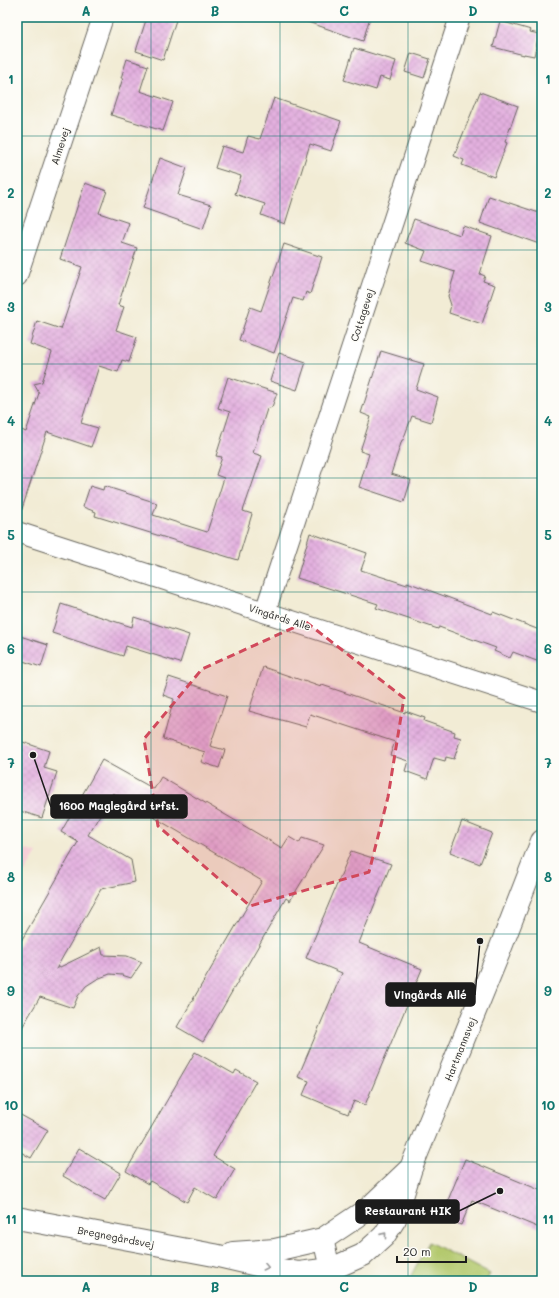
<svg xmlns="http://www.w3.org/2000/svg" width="559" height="1298" font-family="Mali,sans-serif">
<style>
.built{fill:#f6cfd8}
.park{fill:#b4c96e;stroke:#687245}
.building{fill:url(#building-cross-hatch)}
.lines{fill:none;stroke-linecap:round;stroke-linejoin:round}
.minor-casing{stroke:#67655d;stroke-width:22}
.tertiary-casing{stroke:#67655d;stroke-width:24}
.minor{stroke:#fff;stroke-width:20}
.tertiary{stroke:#fff;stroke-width:22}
.oneway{stroke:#999}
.marked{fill:#d1495b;fill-opacity:0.2;stroke:#d1495b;stroke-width:3;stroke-dasharray:8 5;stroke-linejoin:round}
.grid{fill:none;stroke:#0f766e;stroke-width:1;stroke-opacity:0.55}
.labels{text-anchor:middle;stroke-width:3;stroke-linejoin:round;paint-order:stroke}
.street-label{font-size:10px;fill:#1c1c1c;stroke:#fdfcf7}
.leader{fill:none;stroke:#1c1c1c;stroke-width:1.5}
.callout-dot{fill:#1c1c1c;stroke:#fdfcf7;stroke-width:1.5}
.callout{fill:#1c1c1c;stroke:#1c1c1c;stroke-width:1.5}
.callout-label{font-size:11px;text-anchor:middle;font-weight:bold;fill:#fff}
.neatline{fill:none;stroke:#0f766e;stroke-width:1.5}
.grid-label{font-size:13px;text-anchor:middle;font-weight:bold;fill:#0f766e}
</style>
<defs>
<pattern id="building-cross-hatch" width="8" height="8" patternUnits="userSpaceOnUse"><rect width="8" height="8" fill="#e3b0df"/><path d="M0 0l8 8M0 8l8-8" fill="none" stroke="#c297bf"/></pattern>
</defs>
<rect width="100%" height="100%" fill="#fdfcf7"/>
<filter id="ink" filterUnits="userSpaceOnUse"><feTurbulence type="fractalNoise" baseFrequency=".025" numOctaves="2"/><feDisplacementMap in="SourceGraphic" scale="8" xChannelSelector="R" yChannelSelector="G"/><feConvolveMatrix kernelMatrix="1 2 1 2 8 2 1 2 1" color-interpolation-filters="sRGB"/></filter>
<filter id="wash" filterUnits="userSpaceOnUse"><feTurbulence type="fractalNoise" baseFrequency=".012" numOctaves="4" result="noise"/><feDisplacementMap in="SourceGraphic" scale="16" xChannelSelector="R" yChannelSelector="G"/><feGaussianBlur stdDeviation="0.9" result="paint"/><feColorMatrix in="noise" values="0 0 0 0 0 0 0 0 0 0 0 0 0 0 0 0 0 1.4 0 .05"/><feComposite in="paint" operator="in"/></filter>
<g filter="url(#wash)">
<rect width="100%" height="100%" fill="#f2ecd5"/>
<!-- built -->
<path class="built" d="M17,847l20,6 -20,31z"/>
<!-- park -->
<path class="park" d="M429,1242l61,32 -4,7h-78z"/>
<g id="blocks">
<!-- building -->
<path class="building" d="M147,17h30l-14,43 -27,-9z
M303,17h67l-7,24 -61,-21z
M500,21l31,9 -1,2 9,2 -5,22 -10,-2v1l-31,-8z
M354,48l42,13 -6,19 -10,-3 -4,13 -32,-10z
M411,53l19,6 -6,19 -19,-6z
M127,59l21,7 -8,25 33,11 -10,29 -52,-16 12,-37h-2z
M480,92l38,14 -13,36 2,1 -13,34 -32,-12 2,-5 -10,-4z
M274,98l67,23 -10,30 -21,-7 -25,80 -24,-9 4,-11 -30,-10 6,-18 -26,-8 7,-22 21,6 5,-16 12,3z
M160,158l27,10 -9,27 33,10 -8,24 -60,-21z
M85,183l22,8 -8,22 30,10 -7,20 15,5 -19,57 6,2 -8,23 21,7 -8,25 -7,-2 -4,12 -19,-6 -18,57 17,5 -7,19 -44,-15 -26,80h-4v-84l9,4 13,-39 -5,-9 8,-2 10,-30 -22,-8 7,-23 24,8 21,-62 -22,-8z
M489,196l53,18v31l-62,-22z
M414,219l46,16 3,-9 29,10 -12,38 5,2 -2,5 12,4 -13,39 -33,-11 2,-8 -3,-9 7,-24 -33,-11 4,-10 -21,-8z
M284,244l38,13 -12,37 -4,-2 -3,9 -10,-3 -19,55 -35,-13 11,-33 11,4z
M381,351l43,13 -8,25 22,8 -7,25 -19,-6 -9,24h-1l-11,34 20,6 -7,22 -45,-15 10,-33 -9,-3 11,-34 -10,-4z
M279,353l27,9 -9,28 -27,-9z
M228,377l49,16 -5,14 -5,2 -14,44 9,3 -19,55 9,3 -14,46 -143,-44 1,-4 -13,-5 7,-21 13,4 1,-4 53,17 -4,12 54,17 17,-54 -8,-3 6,-18 -6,-1 14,-44 -12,-4z
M310,533l57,20 -6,17 46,15v-3l85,32 1,-2 49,19v32l-29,-11 -3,6 -16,-7 2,-3 -57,-21 -1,2 -62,-21 2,-4 -81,-26z
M61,604l71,23 2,-10 55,18 -9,28 -54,-17 -3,10 -71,-23z
M17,635l31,10 -7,22 -24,-8z
M263,667l58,20 1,-2 83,28v-2l20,7 -1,3 31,11 -1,4 7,2 -7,21 -8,-2 -1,4 -11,-3 -7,21 -22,-8 3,-10 -18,-6 5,-13 -85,-28 -4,13 -57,-16z
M169,677l58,19 -17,50 15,4 -6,18 -18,-6 4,-10 -42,-13 11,-40 -11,-4z
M17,740l32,11 -5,17 13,4 -15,46 -25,-8z
M102,760l52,29 7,-12 121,71 7,-11 10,6 3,-5 22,7 -34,56 -4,-3 -83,144 -26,-15 85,-146 -149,-88 -25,42 43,25 4,22 -34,7 -45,80 45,-22 2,8 24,1 15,6 -11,16 -9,-3 -12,-1 -13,5 -11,7 -8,10 -5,12 -33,-11 -23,39v-88l61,-106 -17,-10z
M462,821l30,12 -12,31 -30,-12z
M351,851l40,13 -32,79 63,26 -57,136 -11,-4 -6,13 -45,-19 6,-14 -11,-4 44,-104 -36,-15z
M195,1052l39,22 2,-4 20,11 -43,75 22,13 -18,31 -22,-13 -8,15 -37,-21 -2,3 -22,-13z
M17,1113l31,17 -17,28 -14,-8z
M79,1148l42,25 -16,27 -42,-24z
M465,1159l77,32v38l-70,-29 -11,25 -20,-8z"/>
</g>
</g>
<g filter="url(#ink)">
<use href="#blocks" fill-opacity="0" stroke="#67655d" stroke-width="1"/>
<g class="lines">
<defs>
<path id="minor" d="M17,276l86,-259
M17,532l525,170
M265,612l195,-595
M323,1239l10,42"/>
<path id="tertiary" d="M17,1218l197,37 56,13 29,5 32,-4 32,-14 21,-19 11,-17 16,-51 88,-216 43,-111
M233,1253l42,-3 48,-11 45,-30 42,-40"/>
</defs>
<!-- minor casing -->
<use href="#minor" class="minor-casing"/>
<!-- tertiary casing -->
<use href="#tertiary" class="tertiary-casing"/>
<!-- minor -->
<use href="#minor" class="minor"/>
<!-- tertiary -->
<use href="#tertiary" class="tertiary"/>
</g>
<!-- one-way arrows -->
<defs><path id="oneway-chevron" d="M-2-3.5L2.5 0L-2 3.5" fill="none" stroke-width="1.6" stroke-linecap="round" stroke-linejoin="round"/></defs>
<g class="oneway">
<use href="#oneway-chevron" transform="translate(384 1235) rotate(-51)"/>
<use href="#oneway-chevron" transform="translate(266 1267) rotate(13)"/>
</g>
</g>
<!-- marked area -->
<path class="marked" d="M306,622l98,76 -16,99 -19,75 -119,34 -92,-80 -14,-87 58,-70z"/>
<!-- grid -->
<path class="grid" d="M151,17v1264M280,17v1264M408,17v1264M17,136h525M17,250h525M17,364h525M17,478h525M17,592h525M17,706h525M17,820h525M17,934h525M17,1048h525M17,1162h525"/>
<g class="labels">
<!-- street labels -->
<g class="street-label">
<text transform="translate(60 146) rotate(-72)" y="4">Almevej</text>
<text transform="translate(362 315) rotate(-72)" y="4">Cottagevej</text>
<text transform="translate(280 617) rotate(18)" y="4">Vingårds Alle</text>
<text transform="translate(460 1049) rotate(-68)" y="4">Hartmannsvej</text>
<text transform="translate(116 1237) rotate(11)" y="4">Bregnegårdsvej</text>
</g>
</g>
<!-- callouts -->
<path class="leader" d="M33 755L51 807M480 941L475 995M500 1191L459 1211"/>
<g class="callout-dot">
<circle cx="33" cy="755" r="4"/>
<circle cx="480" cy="941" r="4"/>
<circle cx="500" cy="1191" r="4"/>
</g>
<g class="callout">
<rect x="51" y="795" width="136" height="23" rx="4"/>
<rect x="386" y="983" width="89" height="23" rx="4"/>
<rect x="356" y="1200" width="103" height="23" rx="4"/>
</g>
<g class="callout-label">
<text x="119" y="810">1600 Maglegård trfst.</text>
<text x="430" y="999">Vingårds Allé</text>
<text x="408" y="1215">Restaurant HIK</text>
</g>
<!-- margin -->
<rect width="559" height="1298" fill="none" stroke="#fdfcf7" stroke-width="44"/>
<!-- scale -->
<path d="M397 1256v6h69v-6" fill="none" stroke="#1c1c1c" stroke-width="2"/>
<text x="403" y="1256" font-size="12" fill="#1c1c1c" stroke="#fdfcf7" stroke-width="3" paint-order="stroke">20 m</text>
<rect x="22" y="22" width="515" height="1254" class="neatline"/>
<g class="grid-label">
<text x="86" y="16">A</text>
<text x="215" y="16">B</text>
<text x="344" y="16">C</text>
<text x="473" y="16">D</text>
<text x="11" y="84">1</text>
<text x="548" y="84">1</text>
<text x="11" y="198">2</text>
<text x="548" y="198">2</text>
<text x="11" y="312">3</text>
<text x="548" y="312">3</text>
<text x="11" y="426">4</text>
<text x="548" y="426">4</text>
<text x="11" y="540">5</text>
<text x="548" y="540">5</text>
<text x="11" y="654">6</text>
<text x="548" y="654">6</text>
<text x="11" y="768">7</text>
<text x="548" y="768">7</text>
<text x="11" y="882">8</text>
<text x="548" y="882">8</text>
<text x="11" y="996">9</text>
<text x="548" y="996">9</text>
<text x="11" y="1110">10</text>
<text x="548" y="1110">10</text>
<text x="11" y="1224">11</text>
<text x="548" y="1224">11</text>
<text x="86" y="1292">A</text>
<text x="215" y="1292">B</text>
<text x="344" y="1292">C</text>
<text x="473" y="1292">D</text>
</g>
</svg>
